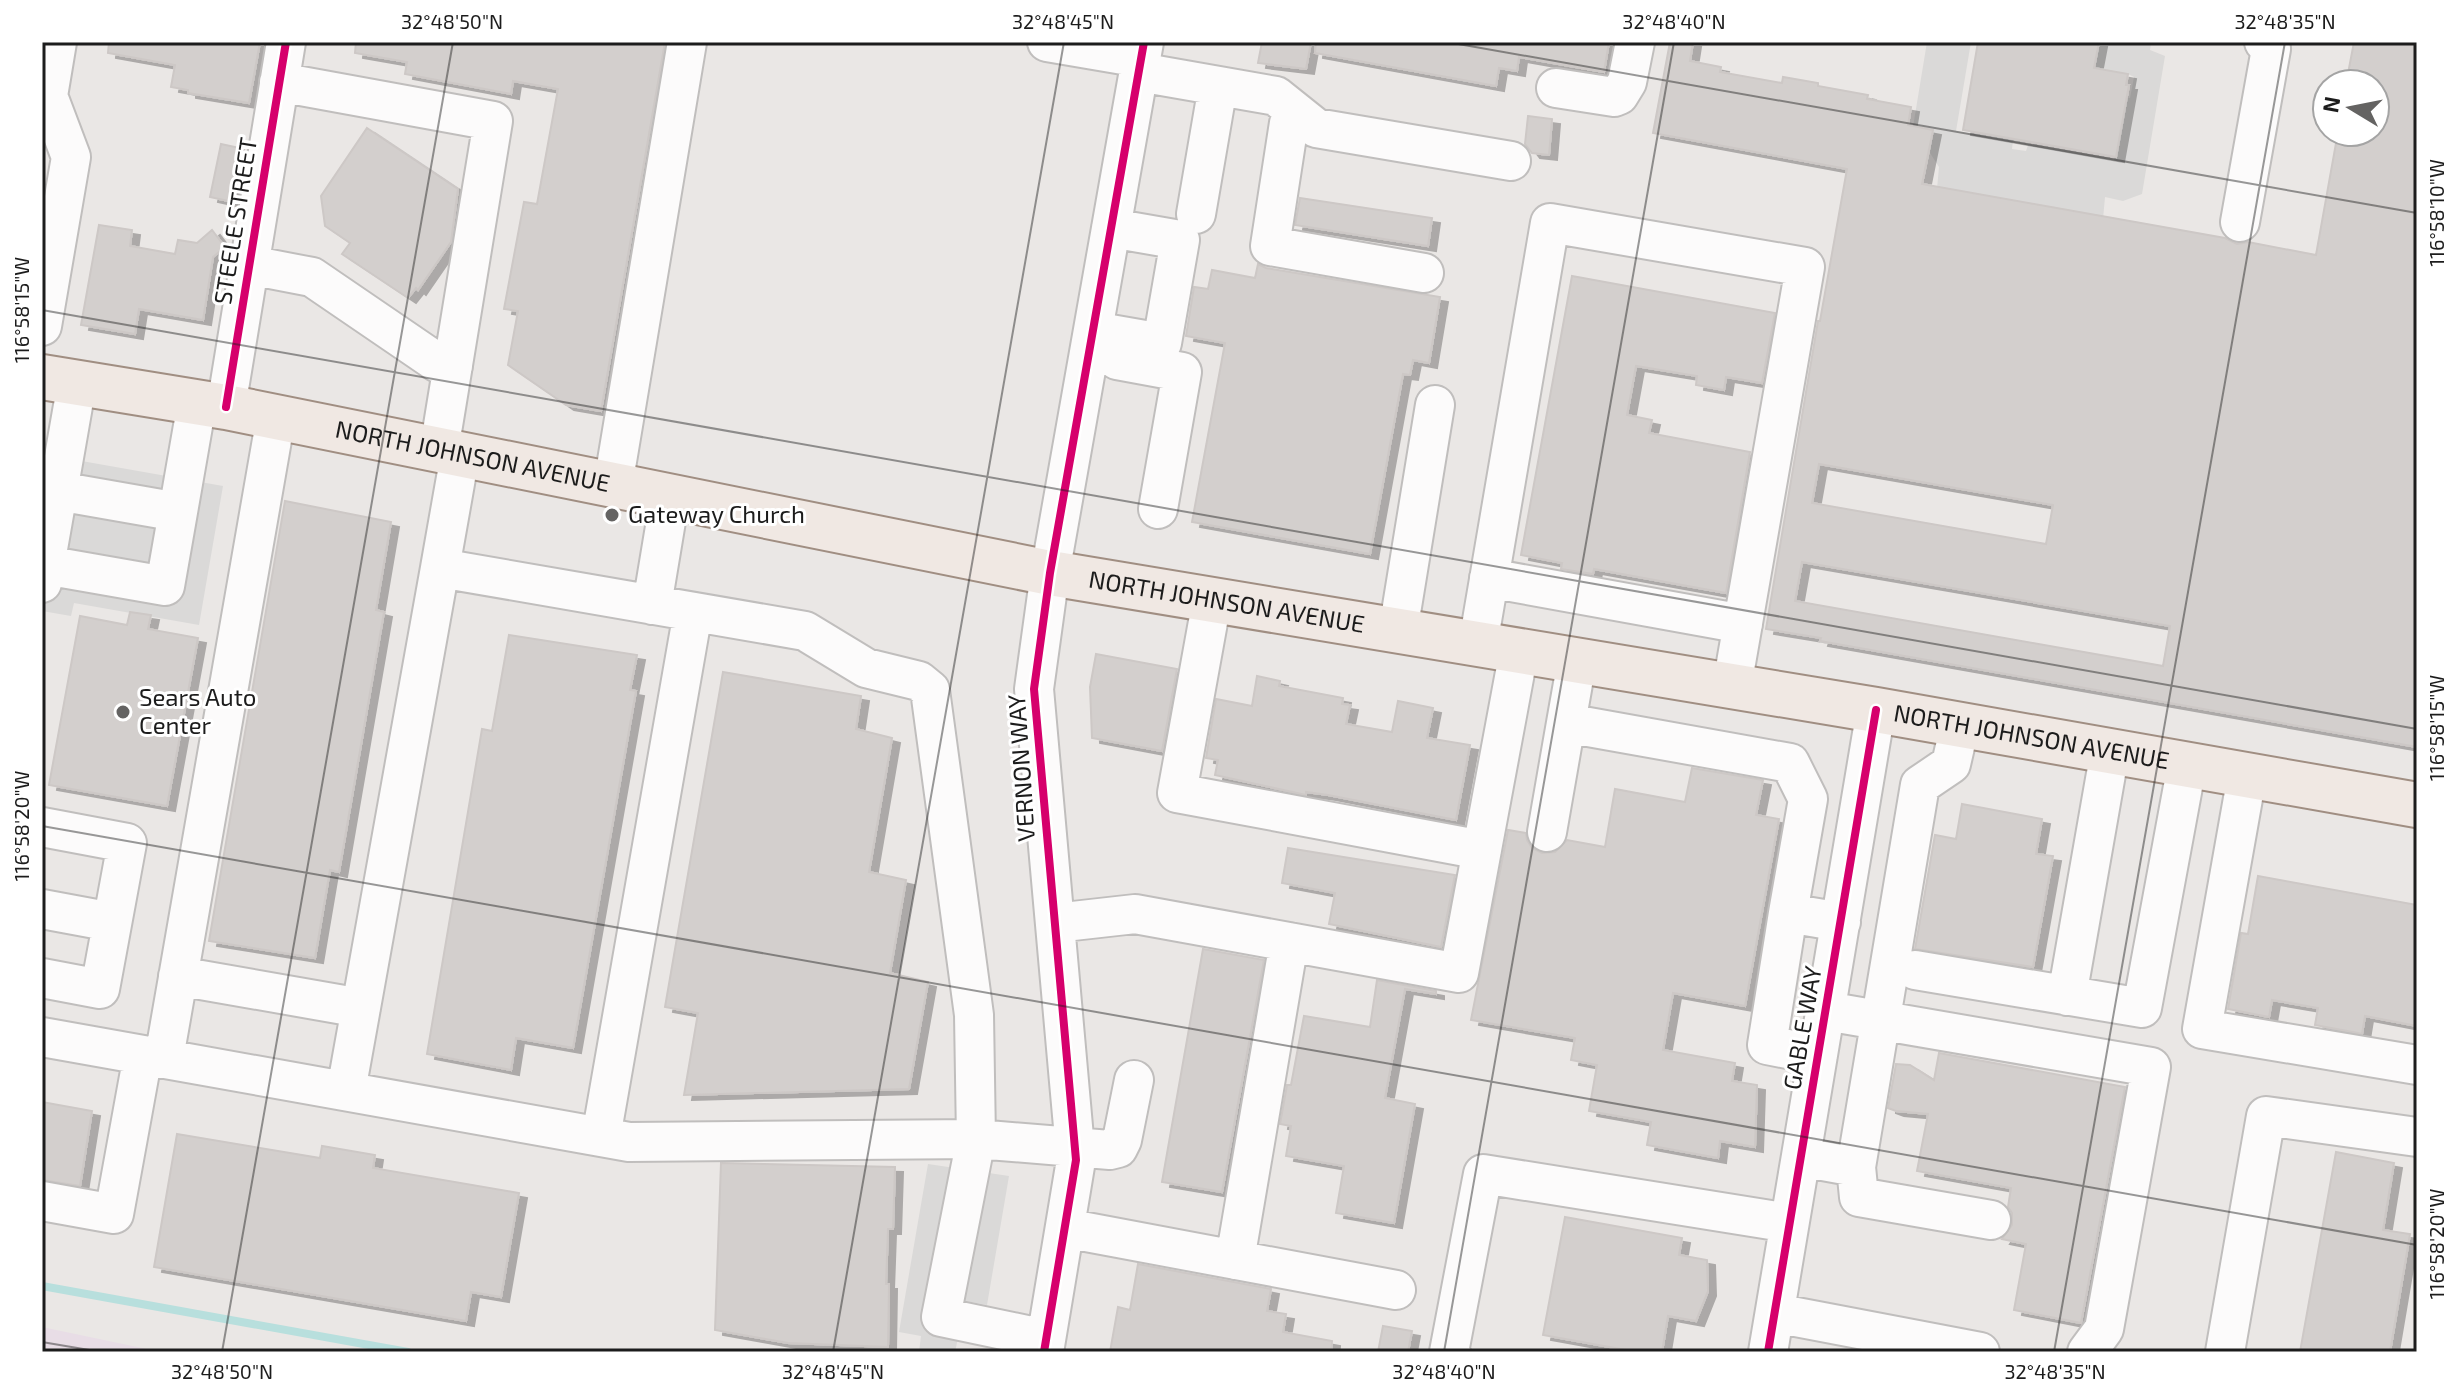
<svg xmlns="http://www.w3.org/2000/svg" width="2459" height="1394" font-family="'Exo 2',sans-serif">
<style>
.industrial{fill:#e8dde6}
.parking{fill:#dad9d8}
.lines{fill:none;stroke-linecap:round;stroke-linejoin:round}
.stream{stroke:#b8dfdd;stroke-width:8}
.building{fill:#d3cfcd;stroke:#cdc8c6;stroke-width:2;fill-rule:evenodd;filter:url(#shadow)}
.minor-casing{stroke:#c0bebd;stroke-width:42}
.major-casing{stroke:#a08e82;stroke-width:48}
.minor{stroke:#fcfbfb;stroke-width:38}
.major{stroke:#f0e8e3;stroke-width:44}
.cycleway-casing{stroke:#fff;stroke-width:13}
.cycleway{stroke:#d6006c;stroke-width:8}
.ticks{fill:none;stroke:#1c1c1c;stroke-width:2;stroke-opacity:0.45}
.poi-dot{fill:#646362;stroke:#fff;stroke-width:3}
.labels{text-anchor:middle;stroke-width:6;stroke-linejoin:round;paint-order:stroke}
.street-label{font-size:24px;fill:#1c1c1c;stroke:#fff}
.poi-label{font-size:24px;fill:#1c1c1c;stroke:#fff;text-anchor:start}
.neatline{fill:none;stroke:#1c1c1c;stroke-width:3}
.ticks-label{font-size:20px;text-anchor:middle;fill:#1c1c1c}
</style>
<defs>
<filter id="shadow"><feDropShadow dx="8" dy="5" stdDeviation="0" flood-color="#0004"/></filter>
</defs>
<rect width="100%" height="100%" fill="#eae7e5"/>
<!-- industrial -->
<path class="industrial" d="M42,1327l119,25h-119z"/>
<!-- parking -->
<path class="parking" d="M1927,42h44l-15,89 57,9 -1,9 14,2 2,-6 86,15 11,-63 5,1 4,-21 -6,-3 -5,2 -28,-7 5,-27h51l-1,8 15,6 -23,138 -19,7 -18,-4 -2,22 -166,-30 2,-22 -9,-14 3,-21 -20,-5z
M42,454l181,32 -24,139 -125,-22 -3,13 -29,-5z
M928,1164l81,12 -22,129 -21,-4 -11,51h-36l2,-16 -22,-4z"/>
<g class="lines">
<!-- stream -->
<path class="stream" d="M42,1286l366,66"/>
</g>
<!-- building -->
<path class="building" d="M109,42h151l-11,61 -61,-10v-3l-17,-3 4,-22 -67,-12z
M356,42h309l-64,369 -35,-6 -58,-40 10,-54 -14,-2 20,-107 13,2 21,-115 -45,-8 -2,13 -106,-20 2,-12 -52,-9z
M1262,42h49l-5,27 -48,-6z
M1316,42h293l-5,30 -85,-15 -2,14 -18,-3 -3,18 -181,-33z
M1670,42h23l-3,19 31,6 -1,5 62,11 1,-6 35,6v3l50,9 -1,4 44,8 -3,18 25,5 -11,54 303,54 12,6 11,-2 68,13 22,-123h37v-48h-29l8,-42h63v705l-597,-106 1,-3 -55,-9 52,-308h2l27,-152 -194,-36zM1819,464l234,41 -7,39 -234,-41zM1802,562l368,64 -7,40 -368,-65z
M1978,42h121l-5,26 34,6 -2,11h3l-13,72 -153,-27z
M1528,116l24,3 -3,36 -17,-2 -7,-9z
M367,128l91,61 -7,53 -33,48 -2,-2 -8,10 -66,-44 8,-11 -25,-17 -4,-30z
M221,144l23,5 -11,53 -23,-5z
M1300,198l132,20 -4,28 -133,-21z
M99,225l33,5 -2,16 45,8 3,-14 19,3 15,-13 13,17 -12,10 -10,63 -64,-11 -4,25 -54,-9z
M1258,264l8,4 174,29 -11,66 -16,-3 -3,15 -7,-1 -33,180 -178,-32 33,-179 -39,-7 8,-49 14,2 4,-19 43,8z
M1572,276l203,37 -13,70 -36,-6 -2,13 -28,-5 1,-9 -61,-10 -9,49 25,5 -3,13 101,19 -24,141 -132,-24 -1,5 -32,-5 1,-6 -41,-8z
M285,501l106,21 -15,88 8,2 -45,260 -9,-2 -15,88 -106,-17z
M130,612l21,3 -3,14 50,9 -31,168 -118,-21 31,-169 47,9z
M509,635l128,20 -7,35 6,1 -63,357 -57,-10 -5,32 -84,-16 55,-325 10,2z
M1096,654l81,15 -15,82 -70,-13 -2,-51z
M723,672l138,24 -5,33 36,9 -23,134 37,8 -16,93 38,9 -19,107 -225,6 14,-82 -33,-6z
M1257,676l23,5 -1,5 64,12 -1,6 8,1 -4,19 46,8 6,-31 35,7 -6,30 43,7 -14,75 -128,-25 -22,-3v3l-91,-20 3,-15 -12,-2 10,-59 36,7z
M1692,768l71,12 -7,35 23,4 -34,187 -72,-13 -10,57 72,13 -3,18 25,4 -2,62 -35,-6 -2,17 -71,-13 4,-23 -62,-11 8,-46 -26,-5 4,-22 -104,-18 37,-190 18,3 1,7 5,8 10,5 13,-1 12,-12 38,7 10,-58 70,13z
M1962,804l80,15 -6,35 17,2 -20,111 -118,-18 20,-114 21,4z
M1288,848l167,27 -14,72 -112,-23 6,-31 -53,-10z
M2258,876l159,29v121l-52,-10 -3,18 -4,-1 -43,-8 3,-17 -46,-8 -3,17 -41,-8 13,-76 7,1z
M1203,949l61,11 -42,232 -60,-10z
M1377,980l59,11v3l-31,-5 -20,109 30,6 -21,119 -58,-10 8,-47 -58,-10 5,-30 -11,-2 7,-39h4l13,-69 66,11z
M1939,1053l186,34 -44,236 -67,-13 12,-66 -24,-5 10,-14v-12l-4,-6 3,-19 -94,-17 11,-57 -32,-3 -8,-3 8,-44 14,1 24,15z
M42,1102l50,9 -12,75 -38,-6z
M177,1134l143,24 2,-12 53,9 -2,13 146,25 -18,104 -30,-5 -5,29 -312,-54z
M2336,1152l58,11 -11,67 27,4 -20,118h-90z
M721,1163l174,4 -2,62h-5l-2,55h3l-1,63 -100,-4 -73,-13z
M1565,1217l117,21 -3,17 28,5 1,31 -12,30 -28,-5 -6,36h-25l-94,-17z
M1138,1264l133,25 -4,22 19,3 -3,18 49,9 -1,11h-221l8,-45 12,3z
M1383,1326l29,5 -4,21h-30z"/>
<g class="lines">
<defs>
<path id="minor" d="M1047,42l94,16
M1139,72l137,24 40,32 195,33
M279,82l214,39 -54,329
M1556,88l58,9 5,-2 8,-13 8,-40
M1297,113l-8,10 -19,123 154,27
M1196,214l22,-128
M2240,222l31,-173 -7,-7
M249,265l63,12 126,86 15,3
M42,326l29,-169 -23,-61 9,-54
M1093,331l69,12 18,-103 -69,-12
M1117,360l65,12 -24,137
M226,407l60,-365
M613,485l74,-443
M58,491l120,21 19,-109
M45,565l120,21 13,-74
M440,568l20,-113
M1489,578l254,46
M42,583l35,-200
M1212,600l-35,193 305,57
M652,605l18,-108
M1398,631l37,-226
M1478,644l72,-421 255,44 -73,419
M1566,723l11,-62
M2247,776l-45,253 215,36
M42,827l85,16 -27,146 -58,-11
M1547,832l19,-109 224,40 18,36 -20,114 53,9
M42,909l70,13
M1788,913l-21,132 51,10
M1055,923l80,-9 324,59 60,-322
M1915,970l227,38 45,-243
M178,976l183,32
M2067,996l43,-245
M1826,1011l325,56 -47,262 -17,23
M42,1037l101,18 -29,159 -72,-13
M143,1055l486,87 347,-3 134,11 8,-2 4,-8 12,-60
M164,1058l112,-641
M346,1091l94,-523 365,63 61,37 53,13 11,9 44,325 2,124 -35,178 105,22
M601,1137l92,-525
M1801,1157l55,10 64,-382 31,-21 9,-39
M1856,1167l3,30 132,23
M1065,1228l331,62
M1235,1260l54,-318
M1775,1313l205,39
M1044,1352l32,-192 -42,-471 16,-116 94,-531
M1451,1352h-2l34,-178 306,49
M1768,1352l108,-642
M2225,1352l41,-236 151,21"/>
<g id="major">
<path id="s1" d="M42,377l184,30 824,166 826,137 541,95"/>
</g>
</defs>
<!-- minor casing -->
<use href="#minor" class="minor-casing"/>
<!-- major casing -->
<use href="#major" class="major-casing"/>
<!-- minor -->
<use href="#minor" class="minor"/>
<!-- major -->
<use href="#major" class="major"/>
<defs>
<path id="cycleway" d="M226,407l60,-365
M1044,1352l32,-192 -42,-471 16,-116 94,-531
M1768,1352l108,-642"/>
</defs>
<!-- cycleway casing -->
<use href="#cycleway" class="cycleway-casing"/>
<!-- cycleway -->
<use href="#cycleway" class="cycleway"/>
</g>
<!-- ticks -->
<path class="ticks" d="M1447,42l970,171M42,310l2375,419M42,826l2375,419M42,1342l59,10M222,1352l231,-1310M833,1352l231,-1310M1444,1352l230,-1310M2054,1352l231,-1310"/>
<!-- markers -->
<g class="poi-dot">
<circle cx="612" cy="515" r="8"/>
<circle cx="123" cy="712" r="8"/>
</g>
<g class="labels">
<!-- street labels -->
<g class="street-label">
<text transform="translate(236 221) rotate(-81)" y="8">STEELE STREET</text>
<text dy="8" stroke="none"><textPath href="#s1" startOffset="438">NORTH JOHNSON AVENUE</textPath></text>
<text dy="8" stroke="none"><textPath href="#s1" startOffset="1206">NORTH JOHNSON AVENUE</textPath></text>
<text dy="8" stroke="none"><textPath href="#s1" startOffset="2022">NORTH JOHNSON AVENUE</textPath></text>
<text transform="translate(1022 768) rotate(-94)" y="8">VERNON WAY</text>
<text transform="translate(1803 1028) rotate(-80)" y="8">GABLE WAY</text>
</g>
<!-- poi labels -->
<g class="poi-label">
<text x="628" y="523">Gateway Church</text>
<text x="139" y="706">Sears Auto<tspan x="139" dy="28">Center</tspan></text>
</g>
</g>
<!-- border -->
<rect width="2459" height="1394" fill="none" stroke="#ffffff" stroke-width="88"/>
<!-- north arrow -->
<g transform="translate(2351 108) rotate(280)"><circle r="38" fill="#ffffff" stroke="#a4a4a4" stroke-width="2"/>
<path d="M0-6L14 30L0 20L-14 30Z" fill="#646362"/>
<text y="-12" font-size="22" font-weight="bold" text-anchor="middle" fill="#1c1c1c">N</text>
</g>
<rect x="44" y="44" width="2371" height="1306" class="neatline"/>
<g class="ticks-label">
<text x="452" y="29">32°48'50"N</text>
<text x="1063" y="29">32°48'45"N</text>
<text x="1674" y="29">32°48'40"N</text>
<text x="2285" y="29">32°48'35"N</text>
<text transform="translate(2437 213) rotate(-90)" y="7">116°58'10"W</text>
<text transform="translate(22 310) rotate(-90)" y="7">116°58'15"W</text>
<text transform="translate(2437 728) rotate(-90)" y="7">116°58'15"W</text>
<text transform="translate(22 826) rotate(-90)" y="7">116°58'20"W</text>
<text transform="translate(2437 1244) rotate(-90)" y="7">116°58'20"W</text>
<text x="222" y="1379">32°48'50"N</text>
<text x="833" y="1379">32°48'45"N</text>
<text x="1444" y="1379">32°48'40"N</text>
<text x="2055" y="1379">32°48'35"N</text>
</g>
</svg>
